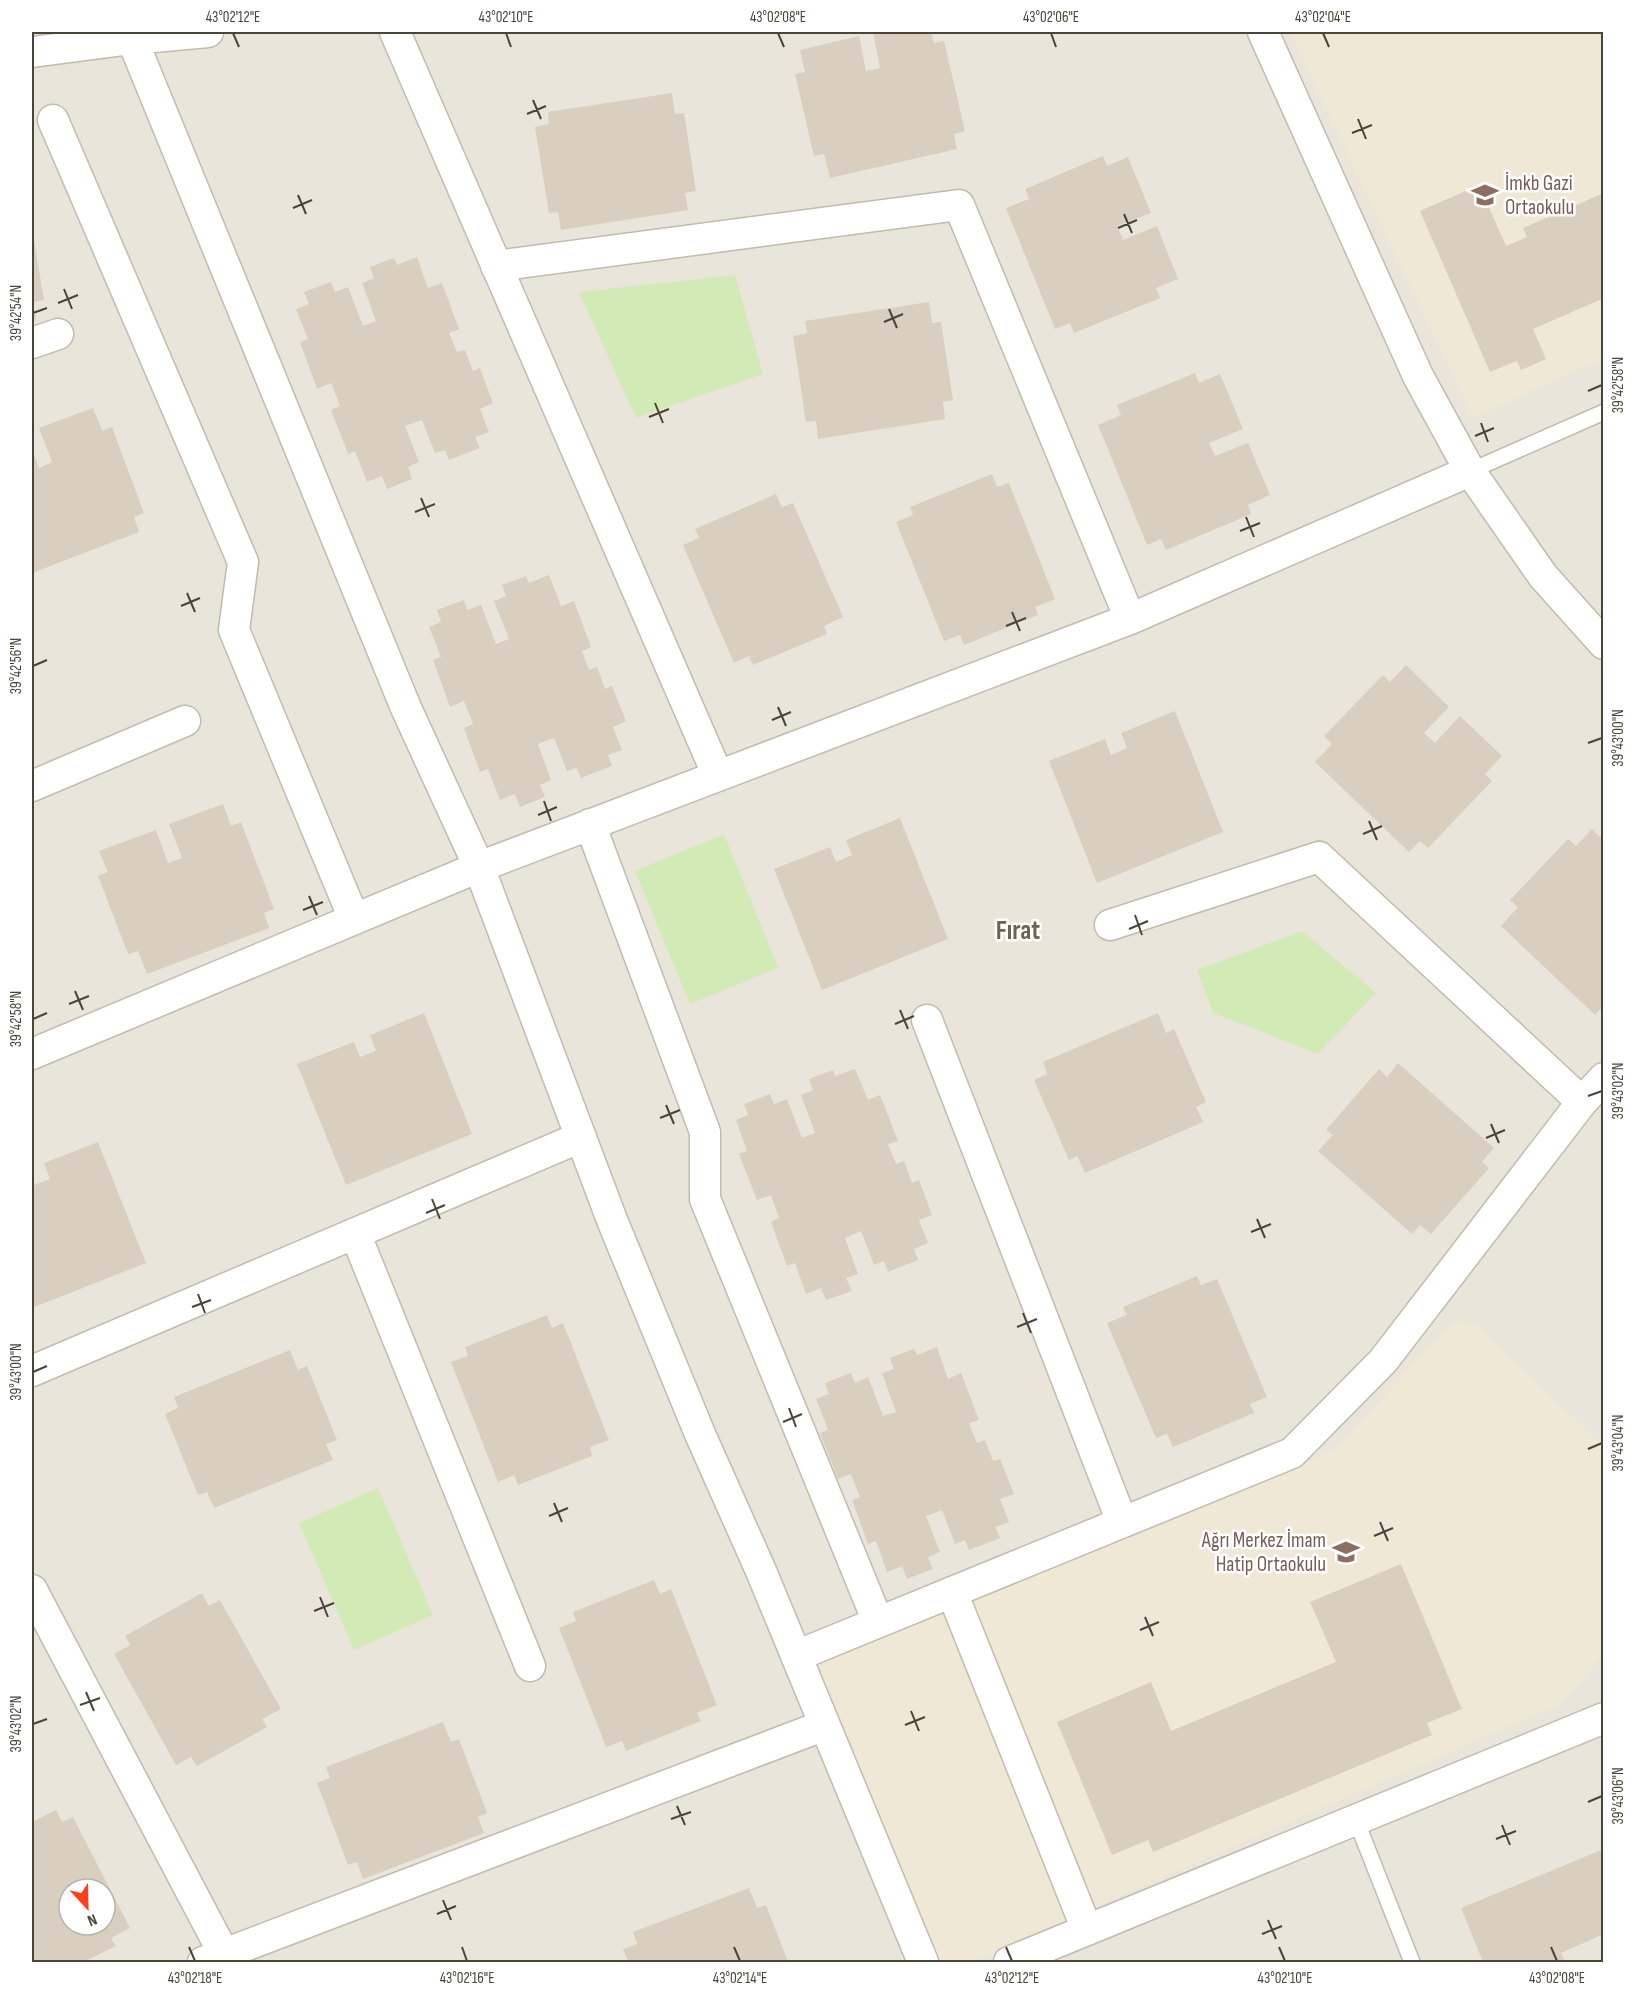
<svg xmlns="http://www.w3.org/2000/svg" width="1635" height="1994" font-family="'Sofia Sans Condensed',sans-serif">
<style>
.residential{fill:#eae5da;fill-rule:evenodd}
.education{fill:#efe8d6}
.green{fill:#d2eab5}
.building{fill:#d8cfc1;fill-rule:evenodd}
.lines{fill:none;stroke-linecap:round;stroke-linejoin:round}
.lane-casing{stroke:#c2bbae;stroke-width:18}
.street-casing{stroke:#c2bbae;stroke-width:33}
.lane{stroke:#fff;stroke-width:15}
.street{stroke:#fff;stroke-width:30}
.ticks{fill:none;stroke:#4b4439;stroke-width:2}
.labels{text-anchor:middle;stroke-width:5;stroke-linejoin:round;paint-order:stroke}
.education-label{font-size:21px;fill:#785e54;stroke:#fff;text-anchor:start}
.district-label{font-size:27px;font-weight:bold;fill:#6e6250;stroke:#fff}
.neatline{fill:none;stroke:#4b4439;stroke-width:2}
.ticks-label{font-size:15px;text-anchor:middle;fill:#4b4439}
</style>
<rect width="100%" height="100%" fill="#f6f3ec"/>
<!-- residential -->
<path class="residential" d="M32,32h1571v1930h-1571zM69,1889h36v36h-36z"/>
<!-- education -->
<path class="education" d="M1290,32h313v326l-130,59z
M1454,1321l21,4 128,121v209l-41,48 -593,259h-31l-117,-283 1,-16 513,-213z"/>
<!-- green -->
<path class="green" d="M735,275l28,99 -127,44 -57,-126z
M724,834l54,134 -88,36 -55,-133z
M1302,931l74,62 -58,61 -105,-41 -16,-43z
M378,1488l55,127 -79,35 -55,-127z"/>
<!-- building -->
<path class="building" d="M873,32h58l3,11 10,-2 21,90 -11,3 3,15 -127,29 -6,-24 -10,2 -19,-82 10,-2 -5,-22 59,-14 7,35 14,-3z
M672,93l3,21 9,-1 12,78 -11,2 3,17 -127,20 -3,-18 -9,1 -14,-86 14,-3 -1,-12z
M1103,156l4,10 21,-9 23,56 -34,13 6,14 34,-14 21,53 -22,9 4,10 -86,35 -4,-10 -15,6 -49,-121 23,-9 -4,-10z
M1479,185l27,61 21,-9 -4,-9 81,-35v105l-71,31 13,30 -25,11 -4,-9 -27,11 -70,-161z
M32,228l12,72 -11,2 3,17 -4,1z
M417,257l11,31 14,-5 17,46 -10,4 8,19 8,-2 8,21 7,-3 13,35 -13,6 9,23 -14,5 5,11 -31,12 -4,-10 -10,3 -13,-33 -17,6 14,36 -11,5 4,12 -25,10 -5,-13 -15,6 -12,-31 -7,3 -17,-44 9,-4 -9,-23 -14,6 -17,-47 8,-3 -12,-30 13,-5 -5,-12 27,-10 4,10 13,-5 15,39 13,-5 -14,-38 12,-5 -4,-11 24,-9 3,7z
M929,302l3,21 9,-1 12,78 -10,2 2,17 -127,20 -2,-18 -10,1 -13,-86 14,-3 -2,-12z
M1195,373l4,10 21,-9 23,55 -34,14 6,13 33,-13 22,52 -22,10 3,9 -85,36 -5,-11 -14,6 -49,-120 23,-10 -4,-10z
M93,408l9,23 10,-4 32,86 -10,4 5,15 -107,41v-124l7,19 13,-6 -13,-34z
M992,474l5,13 12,-4 46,116 -20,8 3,8 -74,30 -4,-10 -16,6 -48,-119 17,-7 -3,-8z
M776,494l6,13 11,-4 50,114 -19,9 3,8 -74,31 -4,-9 -15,7 -51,-118 16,-7 -4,-9z
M549,575l12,31 13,-5 17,46 -9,4 7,19 8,-3 8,22 7,-3 14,35 -13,6 9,23 -14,5 4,11 -31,12 -4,-10 -10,3 -13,-33 -16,6 13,36 -11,5 5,12 -25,10 -5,-13 -15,6 -12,-31 -8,3 -16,-44 9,-4 -9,-23 -14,6 -17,-47 8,-3 -12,-30 12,-5 -4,-12 27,-10 3,10 14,-5 15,39 13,-5 -15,-38 12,-5 -4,-11 24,-9 3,7z
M1406,665l43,42 -25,26 11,10 25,-27 42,40 -17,18 7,7 -64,67 -8,-7 -11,11 -94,-90 17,-18 -8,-8 59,-61 7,7z
M1175,711l48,121 -126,51 -48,-122 56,-22 6,16 16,-7 -6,-15z
M223,804l8,22 10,-4 33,87 -10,4 5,15 -122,46 -9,-23 -10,3 -30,-78 10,-4 -9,-21 57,-21 12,33 14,-5 -13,-34z
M900,818l48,121 -126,51 -48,-121 56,-22 6,15 16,-7 -6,-15z
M1592,829l12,12v165l-9,9 -94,-89 17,-19 -8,-7 58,-61 8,7z
M424,1013l48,121 -126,51 -49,-121 57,-22 6,15 16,-6 -6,-16z
M1158,1013l8,20 8,-4 32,73 -10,5 7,15 -118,51 -8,-17 -8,4 -35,-80 13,-6 -4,-12z
M1398,1063l96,85 -12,14 7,6 -58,66 -11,-9 -8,9 -94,-83 15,-16 -7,-5 53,-61 8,8z
M855,1069l13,31 12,-5 18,46 -10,3 8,20 8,-3 8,22 7,-3 13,35 -13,5 9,23 -14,6 4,11 -30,12 -4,-11 -10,4 -13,-34 -16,7 13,36 -12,4 6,13 -26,9 -5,-12 -15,6 -11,-31 -8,3 -16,-44 8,-4 -8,-23 -14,5 -18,-46 8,-3 -11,-31 12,-5 -4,-11 26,-10 4,10 13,-5 15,39 13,-5 -14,-38 12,-5 -4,-11 24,-9 2,6z
M98,1142l48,121 -114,45v-129l2,6 16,-6 -6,-16z
M1197,1276l4,9 16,-6 50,118 -17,7 4,9 -81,34 -6,-13 -11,4 -49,-115 20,-8 -4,-8z
M547,1315l5,13 11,-5 46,117 -19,7 2,9 -74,29 -4,-10 -16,7 -47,-120 17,-6 -3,-9z
M937,1347l11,32 13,-6 18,47 -10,3 8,20 8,-3 8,21 7,-2 14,35 -14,5 9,23 -14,5 5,11 -31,12 -4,-10 -10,4 -13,-34 -16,6 14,36 -12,5 5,12 -26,10 -5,-13 -15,6 -11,-31 -8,3 -16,-44 8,-3 -9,-23 -13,5 -18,-46 8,-3 -12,-31 13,-5 -4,-11 26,-10 4,10 13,-6 15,39 13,-4 -14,-39 12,-4 -4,-11 24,-9 3,6z
M290,1350l8,20 9,-4 30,74 -11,4 7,16 -119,48 -7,-16 -9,3 -33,-81 13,-6 -4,-11z
M1401,1564l61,145 -35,14 5,12 -279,117 -5,-12 -36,15 -55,-133 94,-40 20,49 165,-69 -26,-60z
M654,1580l6,14 11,-5 46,116 -20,8 4,8 -75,30 -4,-10 -16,6 -47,-119 17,-7 -3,-9z
M202,1593l7,13 11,-6 61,109 -19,10 5,8 -70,39 -6,-9 -15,8 -62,-111 16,-9 -5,-9z
M443,1722l8,20 8,-3 28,74 -9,4 6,16 -121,46 -6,-17 -9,3 -31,-82 13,-5 -4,-11z
M56,1810l6,12 11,-5 57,111 -19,10 5,8 -33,16h-51v-140zM69,1889h36v36h-36z
M1604,1849v85l-43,19 4,9h-82l-22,-54z
M749,1888l8,20 9,-3 22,57h-160l-5,-13 14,-5 -4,-12z"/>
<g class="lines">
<defs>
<path id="lane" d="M1470,471l134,-59
M1356,1820l56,142"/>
<path id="street" d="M395,32l323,744
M1263,32l155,344 52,95 73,105 61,68
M132,39l274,669 73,159 133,353 88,214 61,137 162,391
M32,52l100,-13 76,-7
M53,120l190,442 -9,68 120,289
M496,266l463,-61 171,414
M32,343l26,-9
M32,786l153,-65
M590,824l115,308v67l173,423
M1110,925l209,-68 263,245
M927,1020l195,502
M32,1054l447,-187 651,-248 340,-148
M355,1233l175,433
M32,1371l549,-234
M32,1590l192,364
M952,1592l135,338
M796,1656l496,-203 91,-92 199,-259 22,-24
M203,1962l622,-237
M1009,1962l595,-244"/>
</defs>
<!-- lane casing -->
<use href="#lane" class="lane-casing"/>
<!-- street casing -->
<use href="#street" class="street-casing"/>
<!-- lane -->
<use href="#lane" class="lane"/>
<!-- street -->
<use href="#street" class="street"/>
</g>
<!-- ticks -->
<path class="ticks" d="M233,33l6,14M506,33l5,14M778,33l6,14M1051,33l5,14M1323,33l6,14M533,100l8,19M527,114l19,-8M1358,119l8,20M1352,133l20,-8M298,195l8,19M293,208l19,-8M1124,214l8,19M1118,228l19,-8M64,289l8,20M58,303l20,-8M889,309l8,19M33,313l14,-5M884,322l19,-8M1588,391l14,-6M655,403l8,20M649,417l20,-8M1481,423l7,19M1475,436l19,-8M421,498l8,19M415,512l20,-8M1246,517l8,20M1240,531l20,-8M187,593l8,19M181,606l19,-8M1012,612l8,19M1006,626l20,-8M33,666l14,-6M778,707l8,19M772,720l19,-8M1588,743l14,-5M544,801l7,20M538,815l19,-8M1369,821l8,19M1363,834l19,-8M309,896l8,19M303,910l20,-8M1135,915l7,20M1129,929l19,-8M75,991l8,19M69,1004l20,-8M900,1010l8,19M33,1019l14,-6M895,1024l19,-8M1588,1096l14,-5M666,1105l8,19M660,1118l20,-8M1491,1124l8,19M1486,1138l19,-8M432,1199l8,20M426,1213l19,-8M1257,1219l8,19M1251,1232l20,-8M198,1294l7,19M192,1307l19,-7M1023,1313l8,20M1017,1327l20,-8M33,1372l14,-6M789,1408l7,19M783,1422l19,-8M1588,1449l14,-6M554,1503l8,19M549,1516l19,-8M1380,1522l8,19M1374,1536l19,-8M320,1597l8,20M314,1611l20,-8M1145,1617l8,19M1140,1630l19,-8M86,1692l8,19M80,1705l20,-7M911,1711l8,20M33,1724l14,-5M905,1725l20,-8M1588,1802l14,-6M677,1806l8,19M671,1819l20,-7M1502,1825l8,20M1496,1839l20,-8M443,1900l8,20M437,1914l19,-8M1268,1920l8,19M1262,1934l20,-8M189,1947l6,14M462,1947l5,14M734,1947l6,14M1006,1947l6,14M1279,1947l6,14M1551,1947l6,14"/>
<!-- icons -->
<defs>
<symbol id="school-bare" viewBox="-9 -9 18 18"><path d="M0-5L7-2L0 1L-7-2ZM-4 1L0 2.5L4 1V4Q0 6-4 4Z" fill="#8d6e63" stroke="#fff" stroke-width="2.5" paint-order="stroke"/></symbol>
</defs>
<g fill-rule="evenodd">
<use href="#school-bare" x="1466" y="176" width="38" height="38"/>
<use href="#school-bare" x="1327" y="1533" width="38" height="38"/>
</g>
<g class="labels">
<!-- education labels -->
<g class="education-label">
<text x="1505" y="190">İmkb Gazi<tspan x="1505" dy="24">Ortaokulu</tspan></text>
<text x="1326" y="1547" text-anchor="end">Ağrı Merkez İmam<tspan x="1326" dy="24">Hatip Ortaokulu</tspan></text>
</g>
<!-- district labels -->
<g class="district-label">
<text x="1018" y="939">Fırat</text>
</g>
</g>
<!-- border -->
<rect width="1635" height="1994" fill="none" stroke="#ffffff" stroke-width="66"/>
<!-- north arrow -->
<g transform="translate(87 1907) rotate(158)"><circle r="28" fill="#ffffff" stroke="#b7b4b0" stroke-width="1.5"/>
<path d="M0-4.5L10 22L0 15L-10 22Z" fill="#fc3f1d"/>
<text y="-9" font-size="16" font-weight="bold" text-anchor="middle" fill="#4b4439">N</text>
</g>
<rect x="33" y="33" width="1569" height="1928" class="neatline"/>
<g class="ticks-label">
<text x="233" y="22">43°02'12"E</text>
<text x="506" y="22">43°02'10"E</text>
<text x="778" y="22">43°02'08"E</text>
<text x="1051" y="22">43°02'06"E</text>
<text x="1323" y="22">43°02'04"E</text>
<text transform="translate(16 313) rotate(-90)" y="5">39°42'54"N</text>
<text transform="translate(1618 385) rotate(-90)" y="5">39°42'58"N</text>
<text transform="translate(16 666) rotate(-90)" y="5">39°42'56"N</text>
<text transform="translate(1618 738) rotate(-90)" y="5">39°43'00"N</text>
<text transform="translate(16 1019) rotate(-90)" y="5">39°42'58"N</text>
<text transform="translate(1618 1091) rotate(-90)" y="5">39°43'02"N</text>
<text transform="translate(16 1372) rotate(-90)" y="5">39°43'00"N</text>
<text transform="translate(1618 1443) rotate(-90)" y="5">39°43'04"N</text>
<text transform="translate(16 1724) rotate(-90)" y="5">39°43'02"N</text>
<text transform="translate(1618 1796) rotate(-90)" y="5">39°43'06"N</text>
<text x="195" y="1983">43°02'18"E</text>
<text x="467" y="1983">43°02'16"E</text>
<text x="740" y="1983">43°02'14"E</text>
<text x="1012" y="1983">43°02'12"E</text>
<text x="1285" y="1983">43°02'10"E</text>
<text x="1557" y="1983">43°02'08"E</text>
</g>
</svg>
